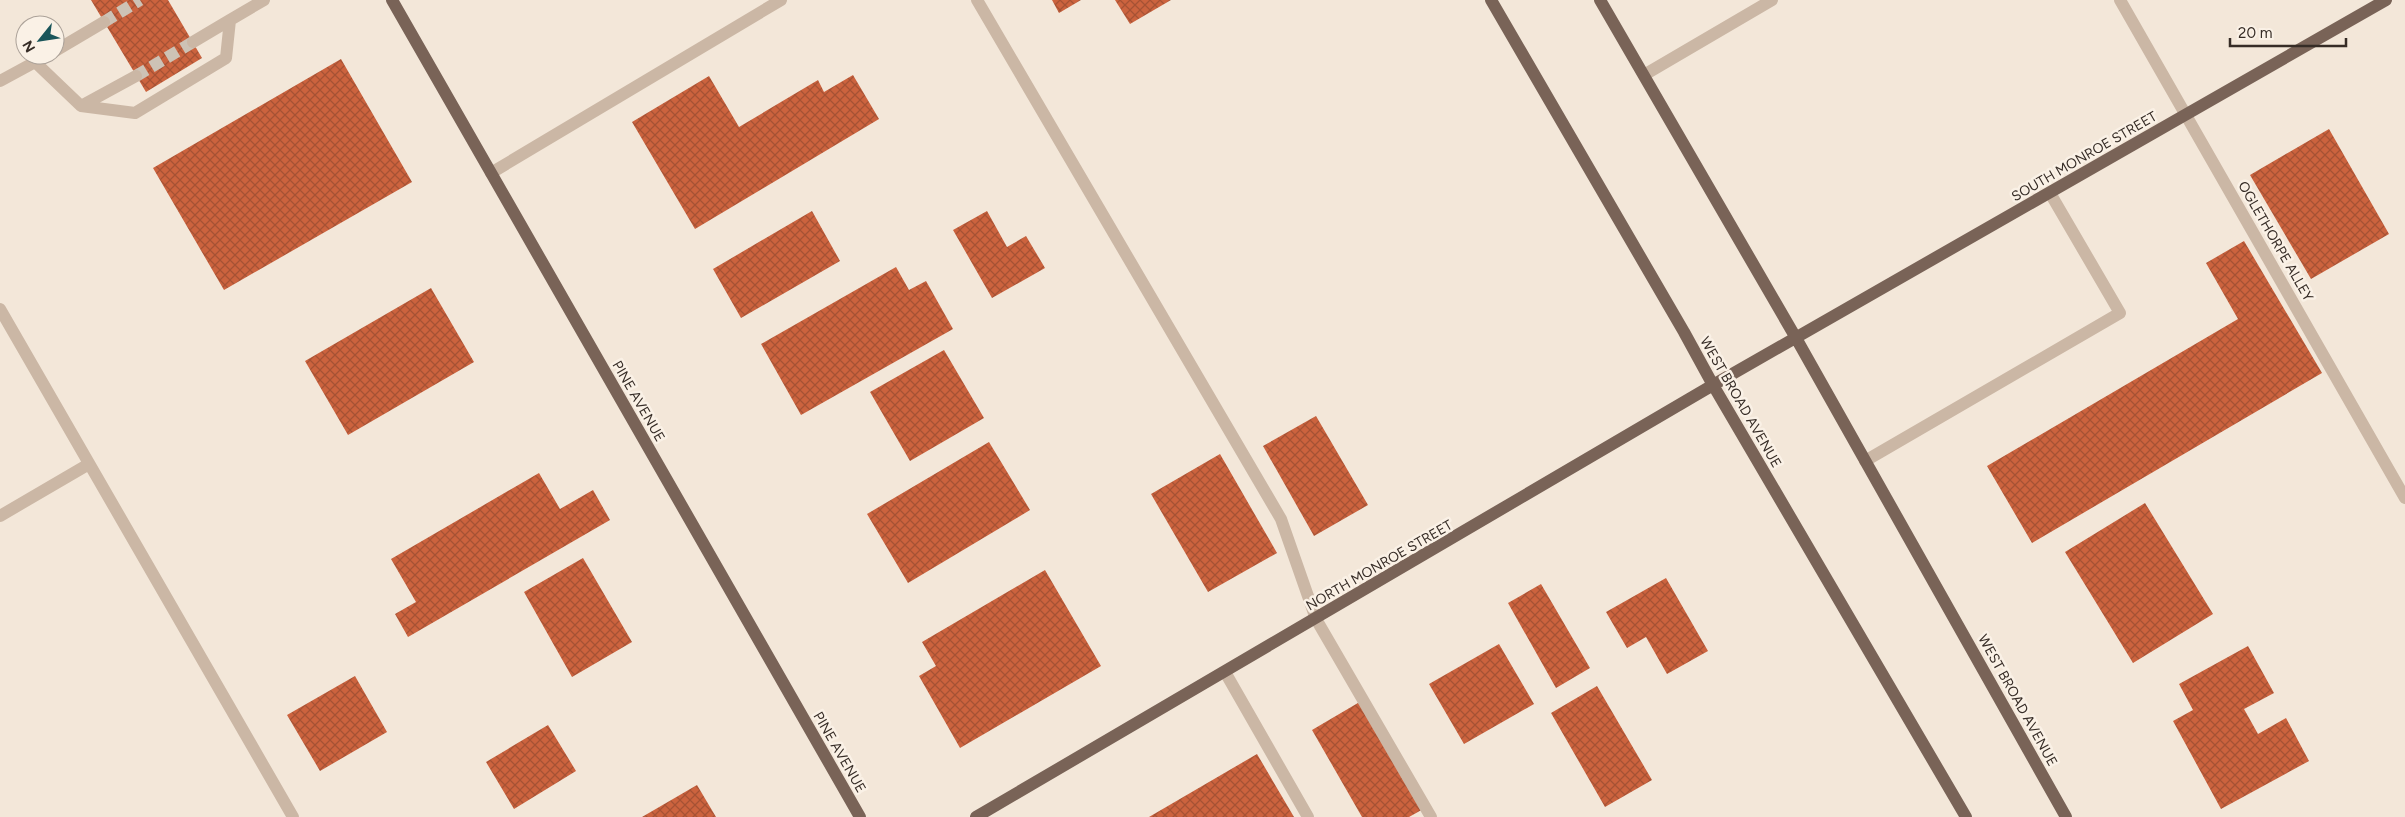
<svg xmlns="http://www.w3.org/2000/svg" width="2405" height="817" font-family="Figtree,sans-serif">
<style>
.building{fill:url(#building-cross-hatch)}
.lines{fill:none;stroke-linecap:round;stroke-linejoin:round}
.minor-tunnel{stroke:#cdc2b5;stroke-width:12;stroke-dasharray:12 6;stroke-linecap:butt}
.minor{stroke:#cbb7a5;stroke-width:12}
.major{stroke:#796357;stroke-width:12}
.labels{text-anchor:middle;stroke-width:5;stroke-linejoin:round;paint-order:stroke}
.street-label{font-size:14px;fill:#362c26;stroke:#faf1e6}
</style>
<defs>
<pattern id="building-cross-hatch" width="8" height="8" patternUnits="userSpaceOnUse" patternTransform="scale(1.25)"><rect width="8" height="8" fill="#cc633e"/><path d="M0 0l8 8M0 8l8-8" fill="none" stroke="#a65234"/></pattern>
</defs>
<rect width="100%" height="100%" fill="#f3e7d9"/>
<!-- building -->
<path class="building" d="M91,0h77l34,58 -56,34z
M1052,0h29l-22,13z
M1115,0h56l-41,24z
M341,59l71,123 -188,108 -71,-122z
M853,75l26,44 -184,110 -63,-107 77,-46 30,51 79,-47 6,12z
M2329,129l60,105 -78,45 -61,-104z
M812,211l28,50 -99,57 -28,-49z
M987,211l20,36 19,-11 19,32 -53,30 -39,-68z
M2244,241l78,132 -290,170 -45,-77 251,-147 -32,-56z
M896,267l13,23 17,-9 27,48 -152,86 -40,-71z
M431,288l43,74 -126,73 -43,-74z
M944,350l40,68 -74,43 -40,-69z
M1316,416l52,89 -54,31 -51,-90z
M989,442l41,68 -122,73 -41,-69z
M1220,454l57,99 -69,39 -57,-98z
M539,473l21,36 33,-19 17,30 -202,117 -13,-23 21,-12 -25,-43z
M2145,503l68,111 -80,49 -68,-111z
M583,558l49,84 -60,35 -48,-85z
M1045,570l56,96 -141,82 -41,-72 17,-10 -14,-24z
M1666,578l42,73 -41,23 -21,-37 -19,11 -21,-36z
M1541,584l49,84 -34,20 -48,-85z
M1499,644l35,60 -70,40 -35,-60z
M2248,646l26,47 -30,16 14,25 28,-16 23,43 -88,48 -48,-88 20,-11 -14,-26z
M355,676l32,56 -67,39 -33,-56z
M1597,686l55,94 -47,27 -54,-94z
M1363,700l62,108 -16,9h-47l-50,-87z
M548,725l28,46 -62,38 -28,-47z
M1257,754l37,63h-145z
M697,785l19,32h-74z"/>
<g class="lines">
<!-- minor-tunnel -->
<path class="minor-tunnel" d="M104,22l36,-22
M136,76l57,-34"/>
<!-- minor -->
<path class="minor" d="M977,0l304,519 35,100 115,198
M2120,0l285,498
M193,42l37,-22
M55,51l49,-29
M35,62l46,44 54,7 91,-55 4,-38 34,-20
M1644,75l128,-75
M0,81l48,-26
M81,106l55,-30
M491,173l290,-173
M0,309l293,508
M1865,461l255,-148 -70,-120
M0,516l89,-52
M1225,672l83,145"/>
<!-- major -->
<path class="major" d="M392,0l468,817
M1491,0l193,332 29,53 253,432
M1600,0l196,338 270,479
M976,817l737,-432 673,-385"/>
</g>
<g class="labels">
<!-- street labels -->
<g class="street-label">
<text transform="translate(2084 156) rotate(-30)" y="5">SOUTH MONROE STREET</text>
<text transform="translate(2276 241) rotate(60)" y="5">OGLETHORPE ALLEY</text>
<text transform="translate(639 401) rotate(60)" y="5">PINE AVENUE</text>
<text transform="translate(1741 402) rotate(60)" y="5">WEST BROAD AVENUE</text>
<text transform="translate(1379 565) rotate(-30)" y="5">NORTH MONROE STREET</text>
<text transform="translate(2018 700) rotate(61)" y="5">WEST BROAD AVENUE</text>
<text transform="translate(840 752) rotate(60)" y="5">PINE AVENUE</text>
</g>
</g>
<!-- north arrow -->
<g transform="translate(40 40) rotate(240)"><circle r="24" fill="#faf1e6" stroke="#aca299"/>
<path d="M0-4L9 19L0 12L-9 19Z" fill="#1a555a"/>
<text y="-8" font-size="14" font-weight="bold" text-anchor="middle" fill="#362c26">N</text>
</g>
<!-- scale -->
<path d="M2230 38v8h116v-8" fill="none" stroke="#362c26" stroke-width="2.5"/>
<text x="2238" y="38" font-size="15" fill="#362c26" stroke="#faf1e6" stroke-width="4" paint-order="stroke">20 m</text>
</svg>
